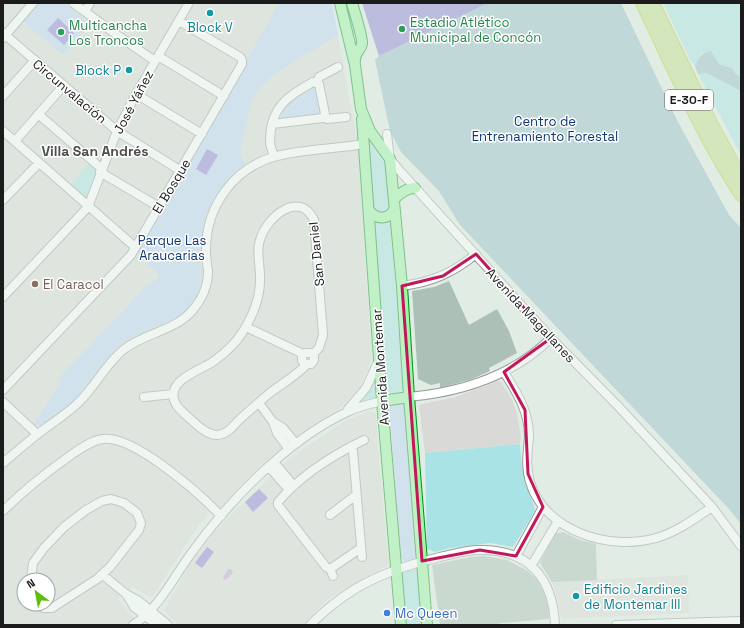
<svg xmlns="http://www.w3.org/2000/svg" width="744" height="628" font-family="'Space Grotesk',sans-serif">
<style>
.residential{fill:#d9dad8;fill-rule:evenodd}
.construction{fill:#adc0b7}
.grass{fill:#a9e3e5}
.forest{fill:#98bfca}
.park{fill:#bfd5f6}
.pitch{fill:#8e82d9}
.water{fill:#cba3d9}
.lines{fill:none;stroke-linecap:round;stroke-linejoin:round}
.minor-casing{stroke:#9c9c9c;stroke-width:10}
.major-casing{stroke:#078c21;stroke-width:12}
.highway-casing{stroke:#b0ce2b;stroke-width:14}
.minor{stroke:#fff;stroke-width:8}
.major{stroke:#9cf7a4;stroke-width:10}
.highway{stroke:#c4e18c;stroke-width:12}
.marked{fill:none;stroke:#c2185b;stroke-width:3;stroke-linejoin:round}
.culture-dot{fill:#0f9aa8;stroke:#fff;stroke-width:1.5}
.leisure-dot{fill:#2e9e5b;stroke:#fff;stroke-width:1.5}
.education-dot{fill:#8d6e63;stroke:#fff;stroke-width:1.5}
.shop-dot{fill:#3f7fe0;stroke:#fff;stroke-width:1.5}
.labels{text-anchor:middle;stroke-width:3;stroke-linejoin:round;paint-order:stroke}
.shield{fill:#fff;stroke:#5f5f5f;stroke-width:1}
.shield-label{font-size:12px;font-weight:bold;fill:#1b1b1b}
.leisure-label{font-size:13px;fill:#27864d;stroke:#fff;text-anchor:start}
.culture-label{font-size:13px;fill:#0d838f;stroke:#fff}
.street-label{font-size:13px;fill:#1b1b1b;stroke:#fff}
.park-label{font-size:13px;fill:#103773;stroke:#fff}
.education-label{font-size:13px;fill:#785e54;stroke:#fff;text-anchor:start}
.shop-label{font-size:13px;fill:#366cbe;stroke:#fff;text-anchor:start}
.neighbourhood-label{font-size:14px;font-weight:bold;fill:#4e4e4e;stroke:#fff}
</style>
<rect width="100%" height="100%" fill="#e1ede4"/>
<!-- residential -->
<path class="residential" d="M3,3h329l25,136 15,218 -11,29 -21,22 -44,28 -30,25 -31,31 -12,14 -3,1 -13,8 -13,17 -42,66 -19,-11 -14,10 1,5 13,15 12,8h-142zM24,580h24v24h-24z
M498,381l3,1 11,17 5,14 4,24 -1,7 -95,9 -6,-47 3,-2 33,-7z
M369,411l7,3 4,56 9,95 -48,26 -17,11 -21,23h-124l-15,-14 1,-3 24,-42 26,-35 64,-63 15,-13 51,-34z
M688,575l1,38 -90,4 -35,2 -3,-3 -6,-26 -3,-8z"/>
<!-- construction -->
<path class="construction" d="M449,281l20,44 28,-16 12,22 8,22 -28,15 1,3 -18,8 -32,9v-5l-9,2 -13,-6 -6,-88 22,-4z
M563,532l17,8 16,4 1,36 -45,2 -12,-19 14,-29z
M484,556l23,4 21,11 10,10 6,12 4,13 1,13 -48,4 -7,2h-54l-8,-60 38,-8z"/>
<!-- grass -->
<path class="grass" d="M343,3h6l7,32h-4z
M663,3h78v73l-6,-3 -3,-5 -13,-4 -8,-13 -10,3 -6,12 -5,-6z
M706,73l35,18v64l-43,-81z
M367,134l19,25 4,51 -5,5 -12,-4z
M88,164l9,7 -11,28 -15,-14z
M391,218l12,170 -3,4 -10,2 -3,-4 -14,-171z
M375,377l1,21 -15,5 9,-14z
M520,444c1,12 2,25 5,37 2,10 9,20 10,30l-22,36 -23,-4 -40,5 -15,4 -8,-3 -2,-96z
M415,569l3,2 5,54h-16l-5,-51 3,-3z"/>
<!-- forest -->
<path class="forest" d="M488,3h133l57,119 51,93 12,13v296l-12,-15 -269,-284 -21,-34 -38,-39 -11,-21 -15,-71 4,-4z
M711,51l8,13 13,4 3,5 6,4v14l-35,-18 -8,1 -3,-8c5,-10 5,-12 16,-15z"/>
<!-- park -->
<path class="park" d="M38,3h26l25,21 -25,31 -41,-33z
M279,3h53l6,32 -64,39 -12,12 -10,13 -12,52 5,14c-31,25 -45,51 -45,91 0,15 3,27 -4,41 -17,30 -46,27 -71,44 -18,12 -24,30 -37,46 -13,16 -30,27 -46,39l-8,-1 27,-44 -2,-3 89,-94 2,1 10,-10 -23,-21z
M313,86h3l4,29 -41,4 11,-18z
M402,403l4,2 11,151 -2,3 -10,3 -4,-4 -12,-152 2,-2z"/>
<!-- pitch -->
<path class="pitch" d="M362,3h126l-109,53z
M58,18l16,15 -10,12 -17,-15z
M207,149l11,6 -12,20 -10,-6z
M259,489l9,9 -15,14 -8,-10z
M207,547l7,5 -12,16 -7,-5z"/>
<!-- water -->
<path class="water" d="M228,569h3l2,4 -6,6 -3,1 -1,-2z"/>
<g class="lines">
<defs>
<path id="minor" d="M73,3l47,34 35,24
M85,11l5,-8
M3,33l114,98 64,40
M3,38l30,-35
M158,56l66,40
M317,82l2,-5 19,-10
M136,94l66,40
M3,96l32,-36
M38,114l64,55
M324,117l3,2 19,-2
M272,124l51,-6 2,-4 -6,-30 -6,-2c-26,15 -43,25 -43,60 0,4 3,10 4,15
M3,131l132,116
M387,134l3,25 10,12 151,167 66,67 95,102 29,39
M15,141l49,-56
M100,172l59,35
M3,200l36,-37
M402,286c30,-4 51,-13 74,-32
M3,297l85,-90 29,-76 19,-37 53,-91
M246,327l53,25 3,3v6l3,3h6l3,-4v-4l-3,-3h-6l-3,2
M307,364c-11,12 -24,19 -36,28 -11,9 -22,19 -32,28 -6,6 -12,15 -22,15 -11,0 -22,-12 -30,-19 -8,-7 -16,-14 -13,-25 3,-14 29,-22 40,-30 11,-8 21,-17 28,-28 11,-17 19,-37 18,-57 0,-12 -4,-25 0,-36 6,-22 39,-51 54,-20l9,115 -4,13 -6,6
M504,372c13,21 25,39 25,64 -1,17 -4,28 1,46 15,50 80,69 126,56 21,-6 38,-19 56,-31
M3,390l128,-135 111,-191v-4l-2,-3 -61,-36
M144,397l29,-3
M409,397c53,-5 104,-21 142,-59
M3,402l34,32
M259,403l14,19 4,11 12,16
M348,409l18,-21 13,-28
M273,422l10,6 13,16
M350,447l3,4 9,106
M274,462l20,24
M3,463c14,-12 29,-25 44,-36 11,-8 22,-15 31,-24 17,-16 27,-38 45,-53 21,-17 49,-18 68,-38 10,-11 17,-25 17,-41 -1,-7 -2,-14 -2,-21 0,-44 28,-83 71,-94 28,-7 58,-7 87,-12
M269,467l20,23
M3,511c21,-21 44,-39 68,-56 9,-6 21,-15 32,-16 31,-4 97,55 118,77
M330,515l26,-20
M516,556l27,-49
M531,566l27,-45
M330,569l31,-21
M103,575l23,19 13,7 29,24
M333,576l-3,-7 -4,-2 -48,-62v-3c23,-27 55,-47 86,-62
M31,580l2,-17 11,-15 20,-21 22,-17 16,-9 9,-2 13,4 13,10 4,10 -2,7 -29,37 -13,12 -45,29h-9l-5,-4
M126,594l8,13 23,18
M133,625c26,-17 39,-45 57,-70 38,-53 95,-113 155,-142 11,-6 24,-9 37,-12
M310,625c14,-14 29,-26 45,-36 27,-16 55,-25 85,-32 13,-3 26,-7 39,-7 50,-1 74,28 76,75
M616,625l125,-4"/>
<path id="major" d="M340,3l15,62 6,44 9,22 20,28 12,127 7,111 18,228
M352,3c2,8 11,34 10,41 -1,7 -7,6 -7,17
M362,119l20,282 19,224
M394,199c6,-6 13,-11 21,-11
M369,210c7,10 19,10 25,0
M382,401l27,-4"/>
<path id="highway" d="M642,3c31,64 60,133 99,192
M653,3l59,122 29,53"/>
</defs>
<!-- minor casing -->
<use href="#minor" class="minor-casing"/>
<!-- major casing -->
<use href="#major" class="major-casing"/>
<!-- highway casing -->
<use href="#highway" class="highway-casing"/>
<!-- minor -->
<use href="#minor" class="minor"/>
<!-- major -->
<use href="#major" class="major"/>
<!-- highway -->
<use href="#highway" class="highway"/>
</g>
<!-- marked area -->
<path d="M0 0H744V628H0ZM476,254l75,84 -47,34 21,38 3,64 15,33 -27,49 -36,-6 -58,11 -20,-275 41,-10z" fill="#e1ede4" fill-opacity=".55" fill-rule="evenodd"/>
<path class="marked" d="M476,254l75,84 -47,34 21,38 3,64 15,33 -27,49 -36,-6 -58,11 -20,-275 41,-10z"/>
<!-- markers -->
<g class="culture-dot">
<circle cx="210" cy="13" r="4"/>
<circle cx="129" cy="70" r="4"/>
<circle cx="576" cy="596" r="4"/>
</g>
<g class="leisure-dot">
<circle cx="402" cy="29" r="4"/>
<circle cx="61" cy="32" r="4"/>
</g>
<circle class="education-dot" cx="35" cy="284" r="4"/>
<circle class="shop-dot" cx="387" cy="613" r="4"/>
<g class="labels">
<!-- shield labels -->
<rect class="shield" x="665" y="90" width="48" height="20" rx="3"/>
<g class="shield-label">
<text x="689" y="104">E-30-F</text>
</g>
<!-- leisure labels -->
<g class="leisure-label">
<text x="410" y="27">Estadio Atlético<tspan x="410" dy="15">Municipal de Concón</tspan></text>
<text x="69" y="30">Multicancha<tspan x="69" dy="15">Los Troncos</tspan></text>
</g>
<!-- culture labels -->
<g class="culture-label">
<text x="210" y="32">Block V</text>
<text x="121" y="75" text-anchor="end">Block P</text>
<text x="584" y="594" text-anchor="start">Edificio Jardines<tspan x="584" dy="15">de Montemar III</tspan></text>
</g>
<!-- street labels -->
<g class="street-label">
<text transform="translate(70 91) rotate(40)" y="5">Circunvalación</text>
<text transform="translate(133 102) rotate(-62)" y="5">José Yáñez</text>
<text transform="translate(171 186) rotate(-59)" y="5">El Bosque</text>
<text transform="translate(316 254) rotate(-96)" y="5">San Daniel</text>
<text transform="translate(531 315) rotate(47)" y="5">Avenida Magallanes</text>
<text transform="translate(380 367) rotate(-94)" y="5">Avenida Montemar</text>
</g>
<!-- park labels -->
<g class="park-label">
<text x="545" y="126">Centro de<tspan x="545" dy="15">Entrenamiento Forestal</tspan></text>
<text x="172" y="245">Parque Las<tspan x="172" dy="15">Araucarias</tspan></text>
</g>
<!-- education labels -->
<g class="education-label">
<text x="43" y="289">El Caracol</text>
</g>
<!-- shop labels -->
<g class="shop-label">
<text x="395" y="618">Mc Queen</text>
</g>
<!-- neighbourhood labels -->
<g class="neighbourhood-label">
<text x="95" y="156">Villa San Andrés</text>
</g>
</g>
<!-- border -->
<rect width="744" height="628" fill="none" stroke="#1b1b1b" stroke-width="8"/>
<!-- north arrow -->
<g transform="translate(36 592) rotate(328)"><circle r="19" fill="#ffffff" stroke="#a4a4a4"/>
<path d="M0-3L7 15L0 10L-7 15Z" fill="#5fbe09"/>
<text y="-6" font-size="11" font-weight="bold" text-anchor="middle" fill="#1b1b1b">N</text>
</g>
</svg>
